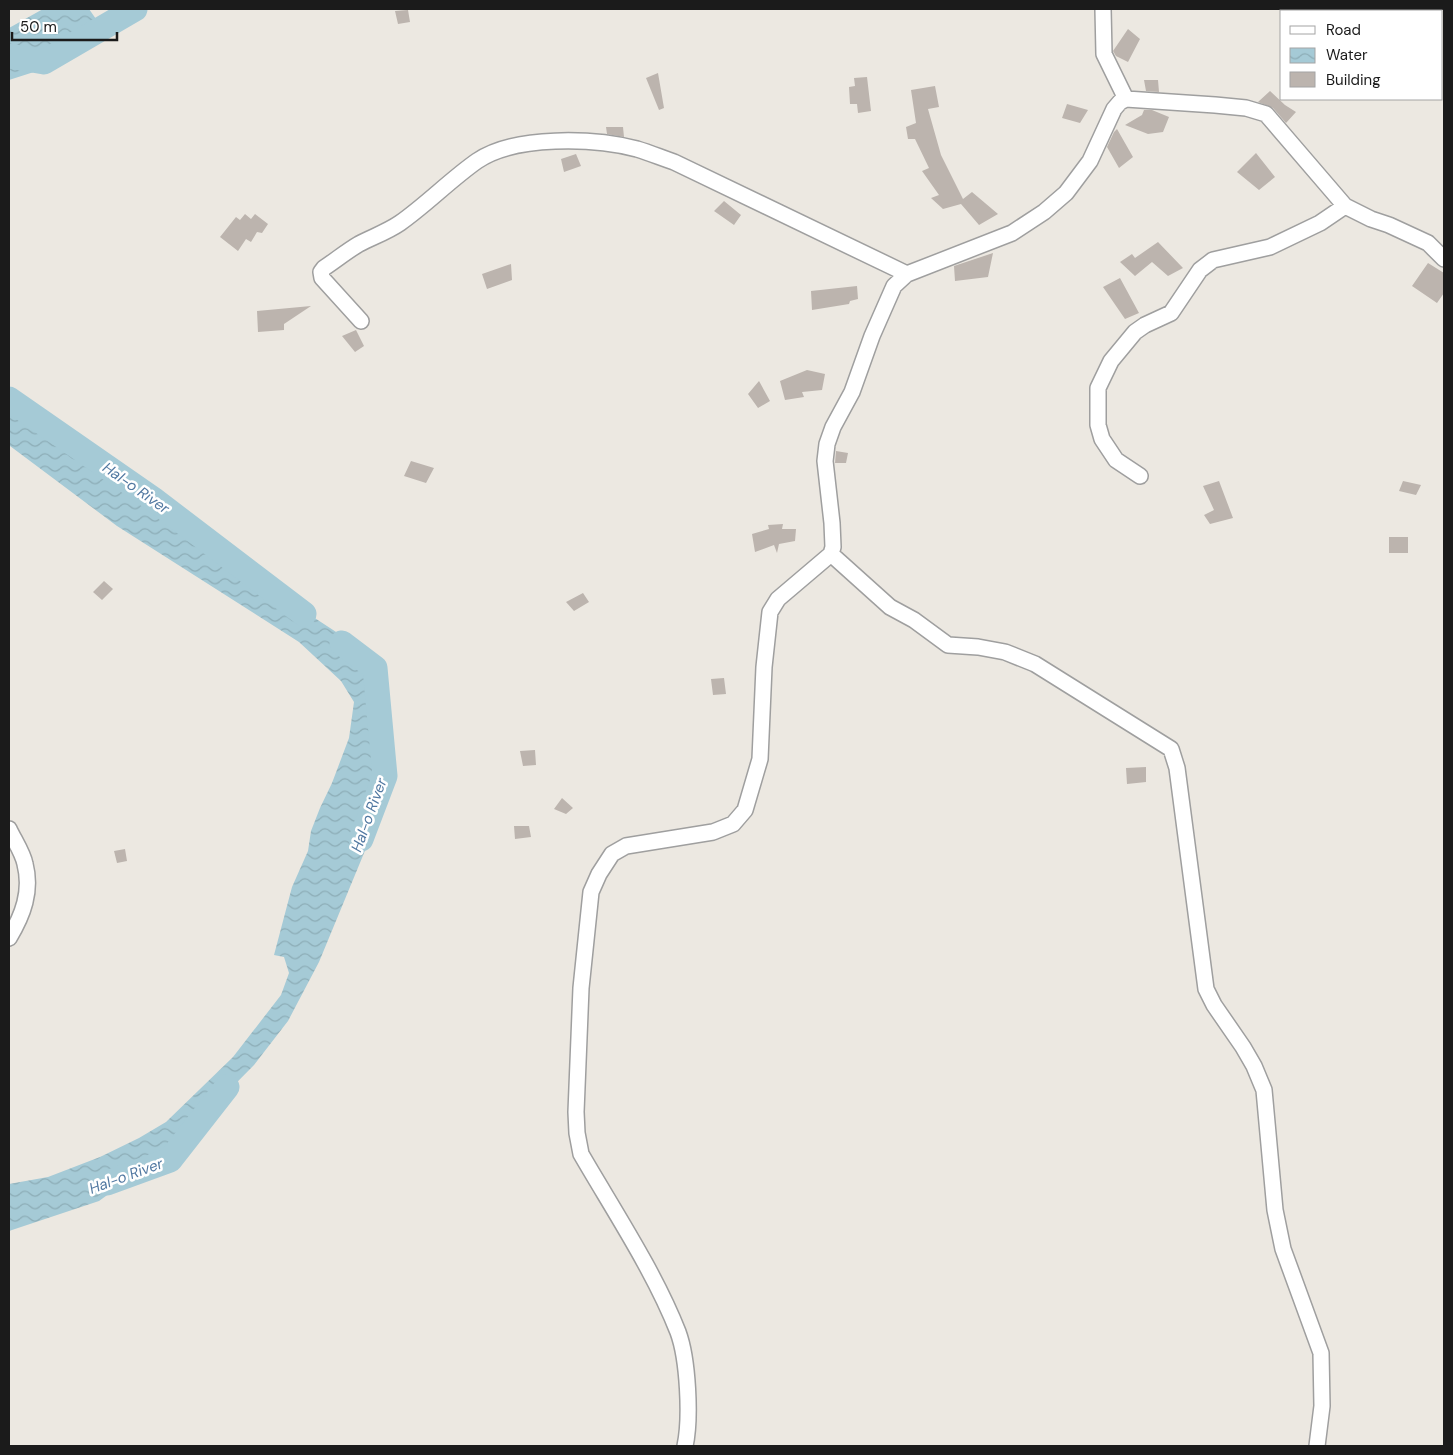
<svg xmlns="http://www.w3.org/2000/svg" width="1453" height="1455" font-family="'DM Sans',sans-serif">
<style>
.water{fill:url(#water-waves)}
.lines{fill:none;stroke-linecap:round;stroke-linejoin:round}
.river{stroke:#a5cad6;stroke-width:25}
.building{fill:#bcb4ae}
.minor-casing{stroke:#9f9f9f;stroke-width:18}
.minor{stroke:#fff;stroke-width:15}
.labels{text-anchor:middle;stroke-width:5;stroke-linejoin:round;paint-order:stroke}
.water-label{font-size:15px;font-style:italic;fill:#5178a1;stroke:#fff}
</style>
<defs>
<pattern id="water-waves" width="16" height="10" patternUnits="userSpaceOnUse" patternTransform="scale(1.25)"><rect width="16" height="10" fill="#a5cad6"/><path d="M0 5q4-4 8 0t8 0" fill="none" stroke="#8dadb7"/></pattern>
</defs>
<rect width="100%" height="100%" fill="#ece8e1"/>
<!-- water -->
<path class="water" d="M43,9h46l7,10 -33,37 -26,15 -28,9v-52z
M9,406l80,57 58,45 209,137 25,35 6,22 -9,55 -9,84 -50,121 -31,59 -34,44 -83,84 -72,52 -90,30v-47l39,-7 52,-20 39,-19 27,-16 67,-65 48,-62 8,-22 -5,-16 -10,-2 18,-68 16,-36 3,-20 9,-23 12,-25 17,-45 5,-36 -13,-21 -42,-39 -182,-116 -107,-80z"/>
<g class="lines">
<!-- river -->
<path class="river" d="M9,56l35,6 91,-53
M9,399l144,100 151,115
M342,643l33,25 10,108 -24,63
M107,1183l63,-23 57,-73"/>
</g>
<!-- building -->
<path class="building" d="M408,10l2,12 -12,2 -3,-13z
M1128,29l12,10 -12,23 -12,-6 -3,-5z
M658,73l6,35 -5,2 -13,-32z
M867,77l4,34 -13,2 -1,-9h-7l-1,-17 6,-1 -1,-8z
M1144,80h14l1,12 -13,-1z
M935,86l4,21 -11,2 13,46 22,44 9,-7 26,22 -19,11 -18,-21 -18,5 -12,-11 8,-3 -17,-24 7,-3 -14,-29h-7l-2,-12 10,-4 -5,-33z
M1270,91l15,14 11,7 -10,11 -13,-15 -15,-6z
M1067,104l21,6 -8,13 -18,-5z
M1144,110h8l17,7 -6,15 -15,2 -23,-9 17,-10z
M606,127h17l1,10 -17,-3z
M1117,129l16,28 -14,11 -12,-21 7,-15z
M1256,153l19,24 -16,13 -22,-18z
M576,154l5,12 -17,6 -3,-13z
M724,201l17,14 -7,10 -20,-14z
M245,214l6,5 4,-5 13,10 -6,9 -5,-1 -6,10 -5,-3 -8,12 -18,-14 16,-20 4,3z
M1158,242l25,26 -15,8 -16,-14 -17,14 -15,-14 12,-8 3,4z
M993,253l-5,24 -33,4 -1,-15z
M1428,263l16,10v20l-7,10 -25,-17z
M511,264l1,16 -25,9 -5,-15z
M1120,278l19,35 -14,6 -22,-32z
M857,286l1,13 -8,2 -1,3 -37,6 -1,-19z
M311,306l-27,18v6l-26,2 -1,-21z
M356,330l8,16 -9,6 -13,-16z
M807,370l18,4 -3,16 -20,2 2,5 -19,3 -5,-19z
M759,381l11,20 -12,7 -10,-14z
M836,451l12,2 -2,10h-11z
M411,461l23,7 -8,15 -22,-7z
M1219,481l14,37 -23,6 -6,-9 10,-5 -11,-24z
M1403,481l18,4 -5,10 -17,-4z
M783,524l-1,5h14l-1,12 -16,3 -2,9 -3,-8 -19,7 -3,-18 17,-5 -1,-4z
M1389,537h19v16h-19z
M104,581l9,8 -11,11 -9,-8z
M583,593l6,9 -15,9 -8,-9z
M724,678l2,16 -13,1 -2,-16z
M535,750l1,15 -13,1 -3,-15z
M1146,767v15l-19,2 -1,-16z
M562,798l11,10 -7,6 -12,-5z
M514,826h15l2,11 -16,2z
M125,849l2,12 -10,2 -3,-12z"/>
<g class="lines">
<defs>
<path id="minor" d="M1103,9l1,45 22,45
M361,321l-39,-43 -1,-6 3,-4c12,-8 23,-17 35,-24 13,-7 28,-12 41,-21 27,-19 50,-43 77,-62 38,-26 117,-23 160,-12 13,4 25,9 37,13l233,112
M1140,476l-24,-16 -14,-21 -4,-14v-37l13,-27 24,-29 10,-7 26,-12 29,-43 13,-10 57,-13 50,-24 25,-17
M831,554l59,53 24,13 34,25 30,2 27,5 30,12 136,85 6,19 29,221 8,16 29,42 11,19 10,24 11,120 8,39 38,104 1,53 -5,40
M9,829c5,11 14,24 16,35 7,27 -2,51 -16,74
M685,1446c6,-28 3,-87 -7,-114 -24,-61 -64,-121 -97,-178l-4,-21 -1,-21 5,-124 10,-96 8,-18 13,-20 14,-8 87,-14 20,-8 12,-14 15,-51 4,-92 6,-55 8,-13 53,-45 2,-7 -1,-24 -7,-62 2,-17 6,-17 19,-35 20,-56 22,-50 13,-12 105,-41 32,-21 22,-19 24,-32 24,-52 6,-7 6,-3 89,6 31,3 20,6 79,92 26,13 18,6 39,18 16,16"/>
</defs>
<!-- minor casing -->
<use href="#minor" class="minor-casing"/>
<!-- minor -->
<use href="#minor" class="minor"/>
</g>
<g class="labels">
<!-- water labels -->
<g class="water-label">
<text transform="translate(136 488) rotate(35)" y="5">Hal-o River</text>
<text transform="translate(369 815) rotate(-70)" y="5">Hal-o River</text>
<text transform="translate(126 1176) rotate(-20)" y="5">Hal-o River</text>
</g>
</g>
<!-- border -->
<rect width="1453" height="1455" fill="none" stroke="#1b1b1b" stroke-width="20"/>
<!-- legend -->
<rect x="1280" y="10" width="162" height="90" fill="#ffffff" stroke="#a4a4a4"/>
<rect x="1290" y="26" width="25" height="8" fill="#ffffff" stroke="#a4a4a4"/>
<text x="1326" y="35" font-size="15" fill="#1b1b1b">Road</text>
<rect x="1290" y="48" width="25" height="15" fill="url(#water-waves)" stroke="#a4a4a4"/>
<text x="1326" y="60" font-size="15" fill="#1b1b1b">Water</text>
<rect x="1290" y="72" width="25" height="15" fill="#bcb4ae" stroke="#a4a4a4"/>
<text x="1326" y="85" font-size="15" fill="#1b1b1b">Building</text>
<!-- scale -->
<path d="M12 32v8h105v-8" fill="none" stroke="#1b1b1b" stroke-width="2.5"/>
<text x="20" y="32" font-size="15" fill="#1b1b1b" stroke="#ffffff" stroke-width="4" paint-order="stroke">50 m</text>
</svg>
